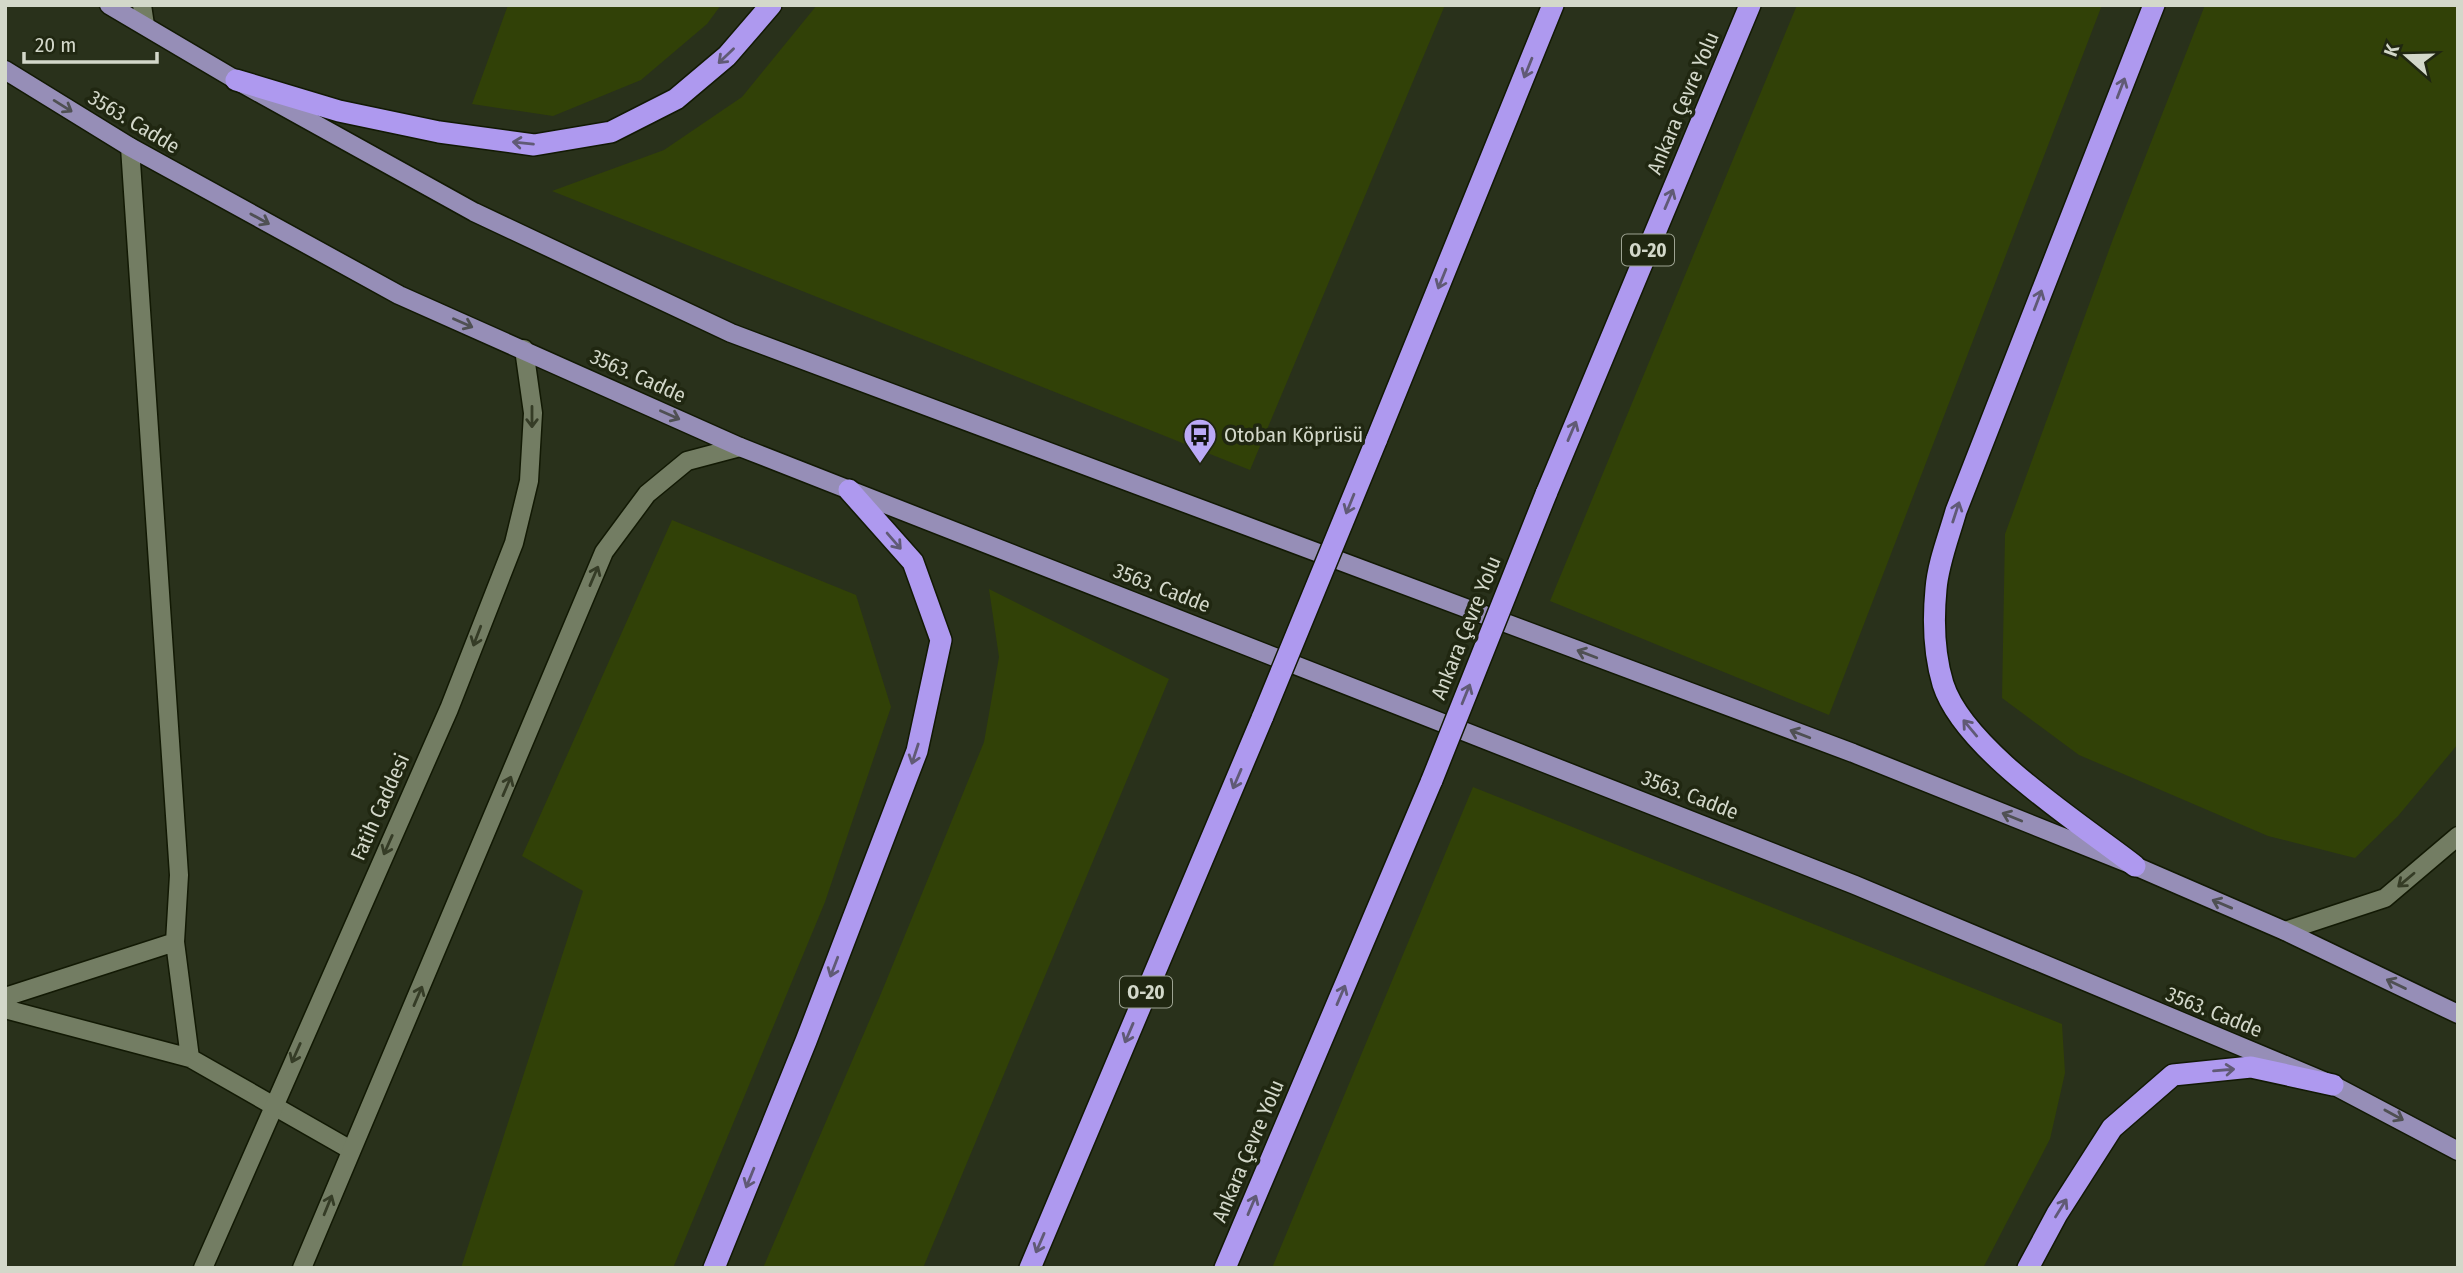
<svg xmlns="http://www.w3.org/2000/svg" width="2463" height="1273" font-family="'Fira Sans Condensed',sans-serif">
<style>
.green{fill:#314107}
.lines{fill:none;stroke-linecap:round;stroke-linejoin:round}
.service-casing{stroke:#121904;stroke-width:21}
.tertiary-casing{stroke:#121904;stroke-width:21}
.secondary-casing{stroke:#121904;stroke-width:21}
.primary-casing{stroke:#121904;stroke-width:21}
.motorway-casing{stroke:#121904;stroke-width:24}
.service{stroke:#737d63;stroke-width:18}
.tertiary{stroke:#737d63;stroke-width:18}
.secondary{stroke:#737d63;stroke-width:18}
.primary{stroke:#968eb7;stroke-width:18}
.motorway{stroke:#ae99ef;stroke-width:21}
.motorway-bridge-casing{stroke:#121904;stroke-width:24;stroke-linecap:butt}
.motorway-bridge{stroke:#ae99ef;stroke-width:21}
.oneway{stroke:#605a75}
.oneway2{stroke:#4f5053}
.oneway3{stroke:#353c26}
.labels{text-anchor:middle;stroke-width:7;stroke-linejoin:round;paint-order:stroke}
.shield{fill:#202711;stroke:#9da392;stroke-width:2}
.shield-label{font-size:19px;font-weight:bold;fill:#d3d8ca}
.street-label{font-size:21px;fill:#d3d8ca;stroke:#202711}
.poi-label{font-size:21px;fill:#d3d8ca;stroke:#202711;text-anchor:start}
</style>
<rect width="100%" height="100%" fill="#29311b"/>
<!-- green -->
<path class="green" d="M508,5h213l-14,19 -66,56 -88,36 -81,-12z
M817,5h628l-195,465 -698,-279 112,-41 78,-53z
M1797,5h305l-273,710 -279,-114z
M2205,5h253v739l-60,72 -43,42 -87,-22 -189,-81 -77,-57 3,-164 108,-295z
M672,520l184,75 35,112 -66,195 -152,366h-212l122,-377 -61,-35z
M989,589l180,90 -246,589h-160l117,-272 104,-254 15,-85z
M1473,787l589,237 3,49 -15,66 -67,129h-711z"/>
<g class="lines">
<defs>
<path id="service" d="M130,147l49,728 -4,67 15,116
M5,997l170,-55
M5,1009l185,49 161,92"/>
<path id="tertiary" d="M142,5l3,20
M203,1268l246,-559 65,-166 15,-62 4,-68 -9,-64
M302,1268l302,-716 43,-58 40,-33 53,-14"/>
<path id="secondary" d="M2285,931l100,-33 73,-62"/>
<path id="primary" d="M109,5l127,75 238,132 257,121 1122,420 282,113 150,65 173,83
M5,70l125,77 269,148 341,152 1115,438 478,200 125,66"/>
<path id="motorway" d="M236,80l103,31 100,21 95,13 77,-13 65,-33 51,-43 44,-51
M1376,441l177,-436
M1546,494l204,-489
M2135,866c-55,-43 -171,-116 -192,-182 -9,-30 -10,-64 -7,-95 2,-26 13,-53 20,-78l198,-506
M714,1268l92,-227 111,-290 24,-111 -28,-78 -64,-72
M1030,1268l233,-552
M1225,1268l207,-488
M2028,1268l29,-54 55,-86 61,-53 78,-8 82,18"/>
</defs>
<!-- service casing -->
<use href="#service" class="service-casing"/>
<!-- tertiary casing -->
<use href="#tertiary" class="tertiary-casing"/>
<!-- secondary casing -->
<use href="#secondary" class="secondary-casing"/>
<!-- primary casing -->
<use href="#primary" class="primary-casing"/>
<!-- motorway casing -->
<use href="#motorway" class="motorway-casing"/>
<!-- service -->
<use href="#service" class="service"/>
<!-- tertiary -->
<use href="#tertiary" class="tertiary"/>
<!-- secondary -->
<use href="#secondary" class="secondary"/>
<!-- primary -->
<use href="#primary" class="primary"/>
<!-- motorway -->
<use href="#motorway" class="motorway"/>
<defs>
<path id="motorway-bridge" d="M1263,716l113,-275
M1432,780l114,-286"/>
</defs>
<!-- motorway-bridge casing -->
<use href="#motorway-bridge" class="motorway-bridge-casing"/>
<!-- motorway-bridge -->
<use href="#motorway-bridge" class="motorway-bridge"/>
</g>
<!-- one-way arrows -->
<defs><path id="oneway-shaft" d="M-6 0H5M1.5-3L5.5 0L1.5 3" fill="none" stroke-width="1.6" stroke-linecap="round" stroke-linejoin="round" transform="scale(1.75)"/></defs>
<g class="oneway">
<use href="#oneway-shaft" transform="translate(726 56) rotate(136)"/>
<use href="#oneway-shaft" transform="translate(1528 68) rotate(112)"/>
<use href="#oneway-shaft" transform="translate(2121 88) rotate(-69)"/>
<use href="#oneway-shaft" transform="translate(523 143) rotate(-174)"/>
<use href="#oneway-shaft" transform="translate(1669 199) rotate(-67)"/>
<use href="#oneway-shaft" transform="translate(1442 279) rotate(112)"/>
<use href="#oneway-shaft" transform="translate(2038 300) rotate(-69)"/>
<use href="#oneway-shaft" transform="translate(1572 431) rotate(-67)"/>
<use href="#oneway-shaft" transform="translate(1350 504) rotate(112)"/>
<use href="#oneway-shaft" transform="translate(1956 512) rotate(-72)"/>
<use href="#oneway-shaft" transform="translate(894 541) rotate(49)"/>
<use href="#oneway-shaft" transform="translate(1466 694) rotate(-68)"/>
<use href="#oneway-shaft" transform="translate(1970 728) rotate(-130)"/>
<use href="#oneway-shaft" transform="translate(915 754) rotate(108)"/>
<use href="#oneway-shaft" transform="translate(1237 779) rotate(113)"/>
<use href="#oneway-shaft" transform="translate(834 967) rotate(111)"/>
<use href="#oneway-shaft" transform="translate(1341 995) rotate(-67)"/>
<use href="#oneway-shaft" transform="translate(1129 1033) rotate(113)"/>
<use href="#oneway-shaft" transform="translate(2224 1070) rotate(-5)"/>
<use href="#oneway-shaft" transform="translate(750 1178) rotate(112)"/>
<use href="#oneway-shaft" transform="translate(1252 1205) rotate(-67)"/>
<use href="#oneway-shaft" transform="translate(2061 1208) rotate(-58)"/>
<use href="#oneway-shaft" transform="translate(1040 1243) rotate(113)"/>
</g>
<g class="oneway2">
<use href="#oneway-shaft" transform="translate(63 106) rotate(32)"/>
<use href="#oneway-shaft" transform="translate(260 219) rotate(29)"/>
<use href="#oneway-shaft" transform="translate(463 323) rotate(24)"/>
<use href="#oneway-shaft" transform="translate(670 415) rotate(24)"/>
<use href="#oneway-shaft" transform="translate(1587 654) rotate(-159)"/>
<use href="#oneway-shaft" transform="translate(1800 734) rotate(-159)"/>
<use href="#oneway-shaft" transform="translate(2012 817) rotate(-158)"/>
<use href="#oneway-shaft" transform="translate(2222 904) rotate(-157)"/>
<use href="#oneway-shaft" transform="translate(2396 984) rotate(-154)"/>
<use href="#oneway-shaft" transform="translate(2394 1115) rotate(29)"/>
</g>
<g class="oneway3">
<use href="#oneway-shaft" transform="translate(532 417) rotate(90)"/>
<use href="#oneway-shaft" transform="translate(594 576) rotate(-67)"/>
<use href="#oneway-shaft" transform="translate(477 636) rotate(111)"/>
<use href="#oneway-shaft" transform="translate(507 786) rotate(-67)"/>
<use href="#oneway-shaft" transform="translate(388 845) rotate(114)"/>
<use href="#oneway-shaft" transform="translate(2406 880) rotate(140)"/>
<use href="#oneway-shaft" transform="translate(418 996) rotate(-67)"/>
<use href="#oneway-shaft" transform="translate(296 1053) rotate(114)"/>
<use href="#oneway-shaft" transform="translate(328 1205) rotate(-68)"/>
</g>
<!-- icons -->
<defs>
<symbol id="bus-pin" viewBox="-11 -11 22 30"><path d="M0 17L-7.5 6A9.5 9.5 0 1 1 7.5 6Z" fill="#bbaaf6" stroke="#202711"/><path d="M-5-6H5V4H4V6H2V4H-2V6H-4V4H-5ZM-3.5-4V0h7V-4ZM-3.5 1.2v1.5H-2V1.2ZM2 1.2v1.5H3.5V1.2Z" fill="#111"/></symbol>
</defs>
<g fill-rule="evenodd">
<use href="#bus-pin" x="1181" y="416" width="38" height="52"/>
</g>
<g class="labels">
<!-- shield labels -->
<g class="shield">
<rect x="1622" y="234.5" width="52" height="31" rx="5"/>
<rect x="1120" y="976.5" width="52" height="31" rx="5"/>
</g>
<g class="shield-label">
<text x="1648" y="257">O-20</text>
<text x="1146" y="999">O-20</text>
</g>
<!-- street labels -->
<g class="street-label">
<text transform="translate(1683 103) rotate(-67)" y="7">Ankara Çevre Yolu</text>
<text transform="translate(134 122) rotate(31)" y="7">3563. Cadde</text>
<text transform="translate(638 376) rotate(24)" y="7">3563. Cadde</text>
<text transform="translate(1162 588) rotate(21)" y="7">3563. Cadde</text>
<text transform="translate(1466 628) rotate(-68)" y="7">Ankara Çevre Yolu</text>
<text transform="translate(1690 795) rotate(21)" y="7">3563. Cadde</text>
<text transform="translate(380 807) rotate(-66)" y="7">Fatih Caddesi</text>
<text transform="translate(2214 1012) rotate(22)" y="7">3563. Cadde</text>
<text transform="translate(1248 1151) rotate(-67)" y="7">Ankara Çevre Yolu</text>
</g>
<!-- poi labels -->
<g class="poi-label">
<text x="1224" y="442">Otoban Köprüsü</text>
</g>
</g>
<!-- border -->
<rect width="2463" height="1273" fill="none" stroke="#d3d8ca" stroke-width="14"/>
<!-- north arrow -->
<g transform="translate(2407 56) rotate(290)" stroke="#202711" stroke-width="5" paint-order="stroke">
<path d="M0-5L12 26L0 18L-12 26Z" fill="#d3d8ca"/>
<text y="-10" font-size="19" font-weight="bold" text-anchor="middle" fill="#d3d8ca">K</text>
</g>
<!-- scale -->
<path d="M24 52v10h133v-10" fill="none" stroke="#d3d8ca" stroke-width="3.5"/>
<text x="35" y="52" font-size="21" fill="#d3d8ca" stroke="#202711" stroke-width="5" paint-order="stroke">20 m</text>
</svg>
